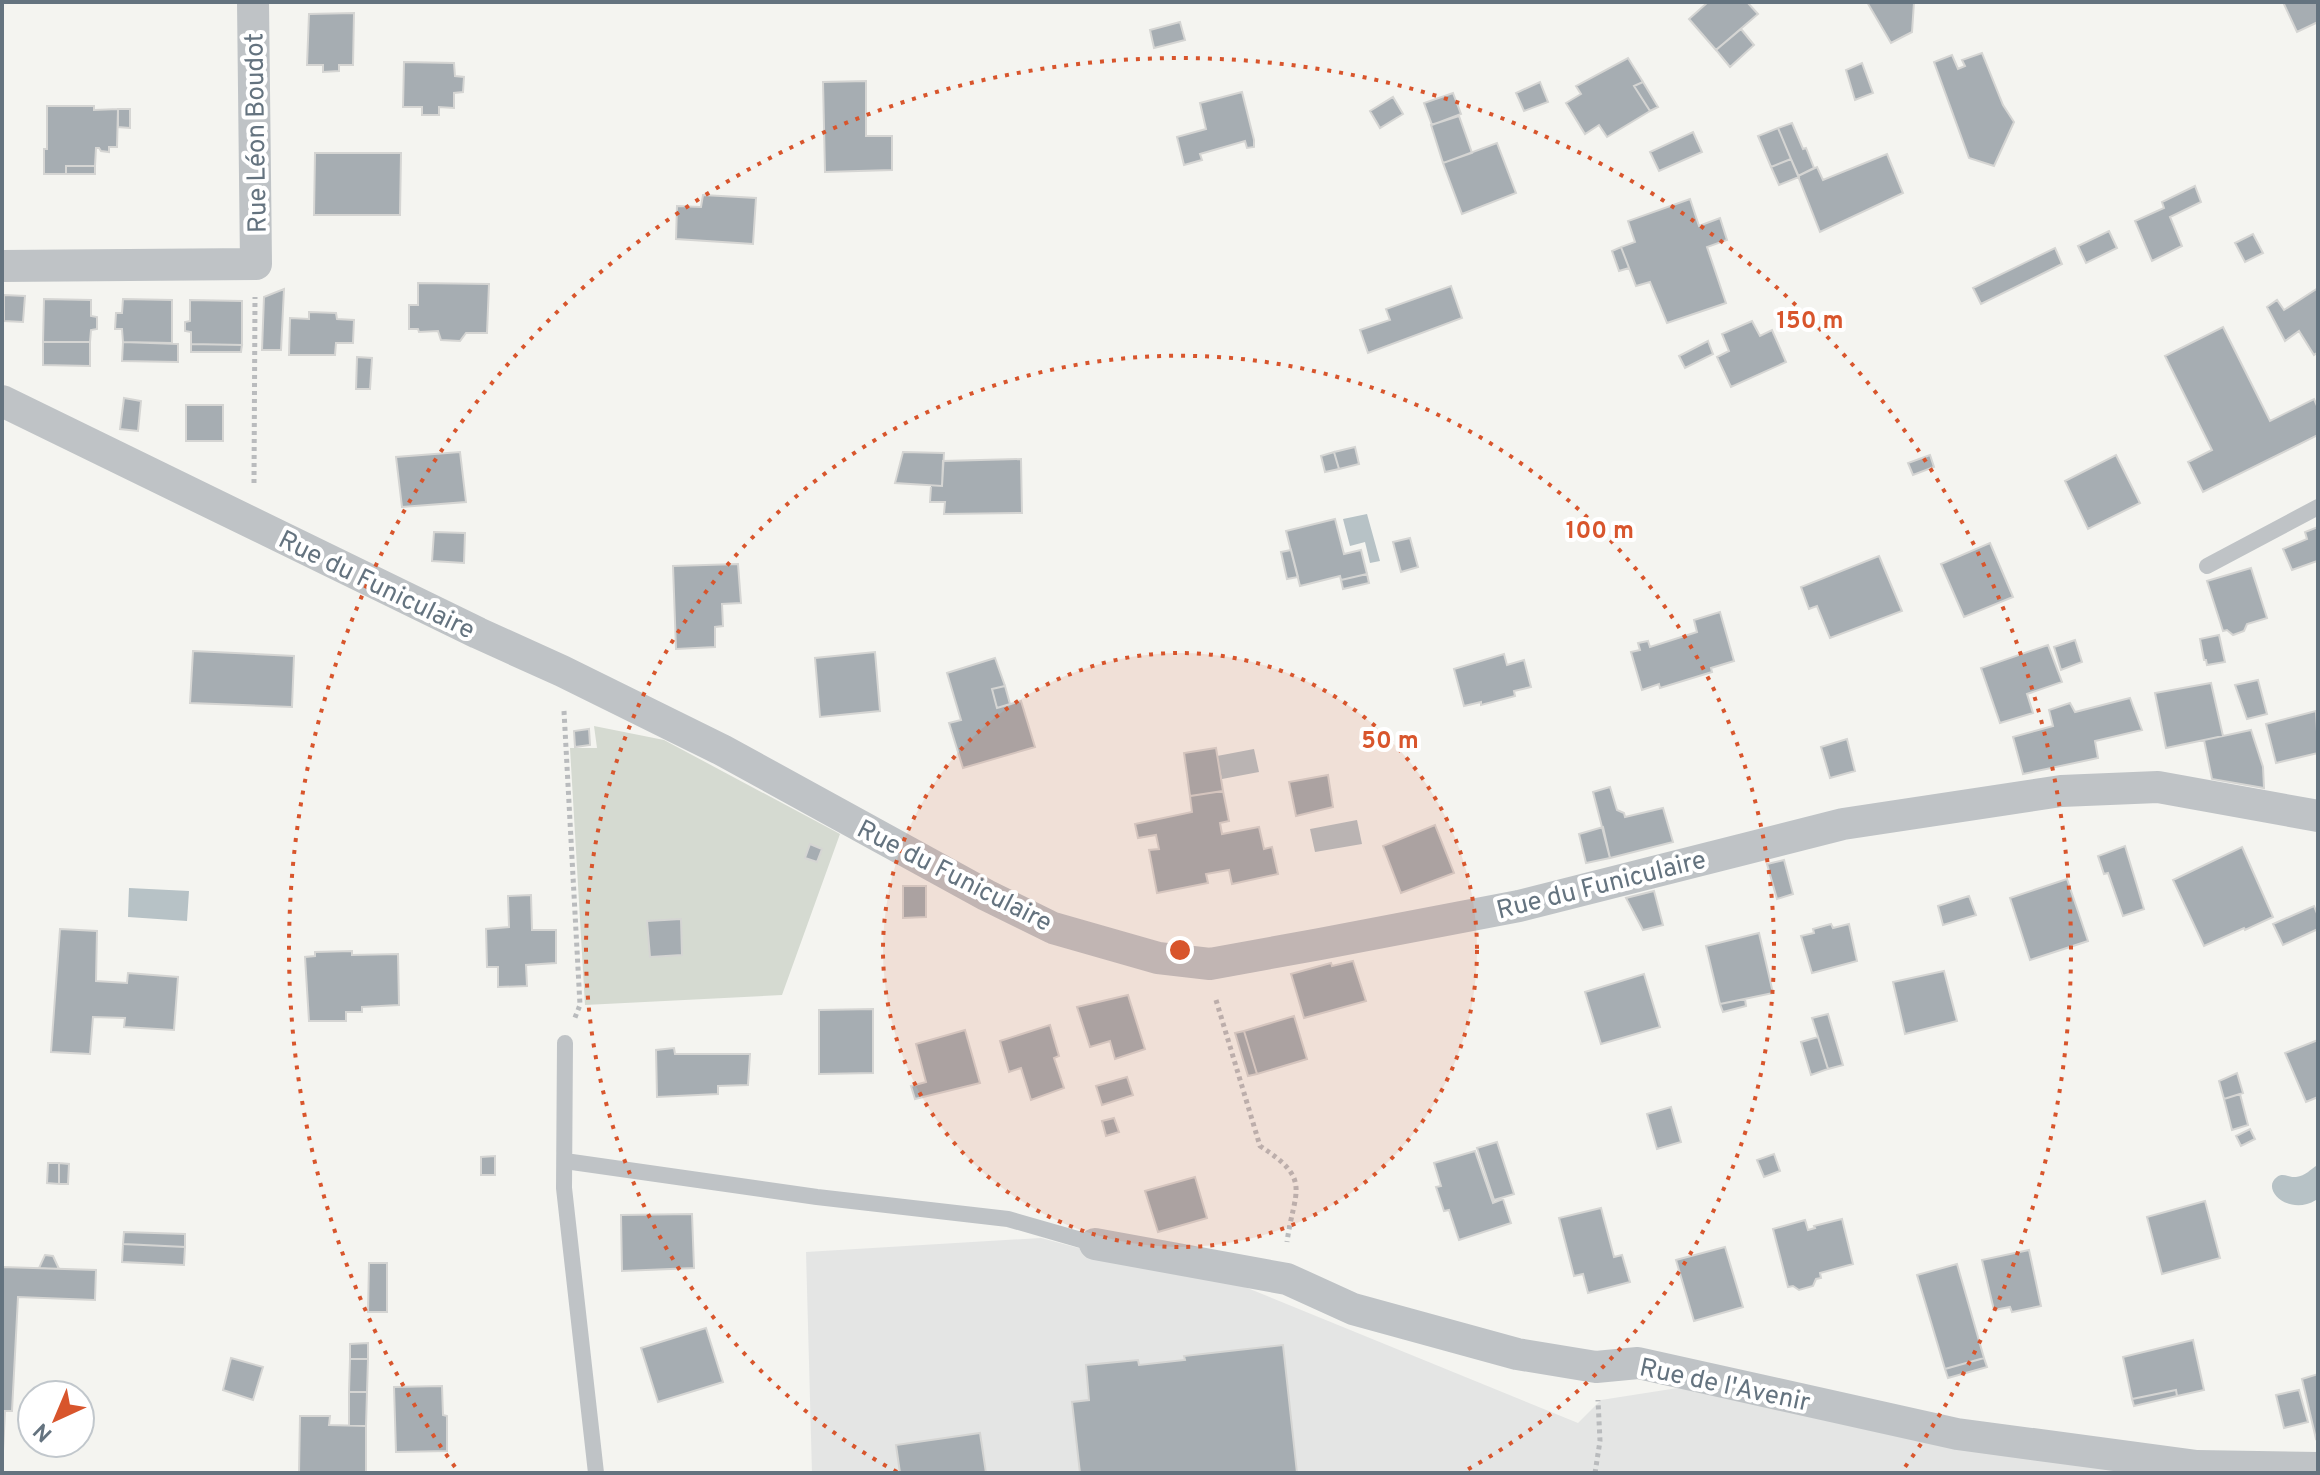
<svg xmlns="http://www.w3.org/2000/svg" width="2320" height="1475" font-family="Overpass,sans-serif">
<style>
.built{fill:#e4e5e4}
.green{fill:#d5dad1}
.water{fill:#b7c2c6}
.building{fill:#a6adb2;stroke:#d5d5d3;stroke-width:2}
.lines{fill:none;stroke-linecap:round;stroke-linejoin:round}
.path{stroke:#b9bbbd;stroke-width:5;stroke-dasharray:4 4;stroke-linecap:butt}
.lane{stroke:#bfc3c6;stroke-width:16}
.street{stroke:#bfc3c6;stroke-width:32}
.ring{fill:none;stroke:#d8552c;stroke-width:4;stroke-dasharray:4 8}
.labels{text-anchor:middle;stroke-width:8;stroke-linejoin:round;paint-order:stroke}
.street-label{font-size:26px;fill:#64737f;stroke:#fff}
.centre{fill:#d8552c;stroke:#fff;stroke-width:4}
.ring-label{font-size:24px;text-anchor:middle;font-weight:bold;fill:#d8552c;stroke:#fff;stroke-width:8;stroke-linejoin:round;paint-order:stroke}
</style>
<rect width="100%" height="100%" fill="#f4f4f0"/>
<!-- built -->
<path class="built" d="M1041,1238l45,12 127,24 365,149 23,-23 83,-13 455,86h-1327l-6,-221z"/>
<!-- green -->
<path class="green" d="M594,726l70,14 176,94 -58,161 -197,10 -15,-257h27z"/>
<!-- water -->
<path class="water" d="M1367,514l13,47 -10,2 -5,-21 -15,4 -7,-27z
M1254,749l5,23 -37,7 -5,-23z
M1357,820l5,24 -47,8 -5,-23z
M129,888l60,3 -2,30 -59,-4z
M2318,1165l-2,35c-27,17 -56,-11 -39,-23 6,-5 12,1 19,0 10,-1 14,-8 22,-12z"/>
<!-- building -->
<path class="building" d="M1708,2h39l11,12 -42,36 -27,-31z
M1867,2h47l-2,30 -21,11z
M2283,2h35v20l-21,10z
M354,13l-1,52h-14v6l-16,1v-7h-16l2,-51z
M1180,22l5,18 -31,8 -4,-18z
M1741,29l13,16 -24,22 -14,-17z
M1982,53l21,52 11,17 -20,44 -25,-8 -35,-96 18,-7 6,14 7,-3 -3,-6z
M1628,58l15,24 -9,4 16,25 -43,26 -8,-12 -14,9 -19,-31 15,-9 -5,-8z
M404,62l50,1 1,13 9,1 -1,15 -9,1v15l-15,-1v8h-17v-8h-19z
M1862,63l11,30 -18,7 -9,-30z
M866,81v55h26v34l-67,2 -2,-90z
M1540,82l8,20 -24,9 -8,-18z
M1643,82l15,25 -8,4 -16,-25z
M1242,92l12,48v7l-7,1 -2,-7 -45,13 2,6 -18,5 -7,-28 29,-8 -6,-26z
M1453,93l8,21 -29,11 -8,-22z
M1393,97l10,17 -23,14 -10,-17z
M47,106h47v4l24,-1 -1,38h-8v5l-8,-1 -2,-3h-3l-1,18h-29v8h-22v-25h3z
M118,109h12v19l-12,-1z
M1459,116l13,37 -29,10 -12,-38z
M1792,123l11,26 3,-1 8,20 -16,8 -20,-48z
M1778,128l13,31 -20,8 -13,-31z
M1693,132l9,20 -43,19 -9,-19z
M1497,143l19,50 -54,21 -19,-51z
M315,153h86l-1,62h-86z
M1887,154l16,39 -83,39 -22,-56 19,-9 6,13z
M1791,159l8,18 -20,8 -8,-18z
M66,166h29v8h-29z
M2195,186l6,16 -31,15 12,29 -30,15 -17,-40 29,-13 -2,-6z
M703,195l53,3 -3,46 -77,-5 1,-33 24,1z
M1690,199l9,27 21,-8 7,22 -20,7 19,56 -59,20 -17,-41 -14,4 -15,-39 14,-5 -7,-21z
M2109,231l8,17 -31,15 -8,-17z
M2253,234l10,19 -18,9 -10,-19z
M1621,247l8,21 -10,3 -7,-20z
M2055,248l7,16 -81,40 -8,-16z
M418,283l71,1 -2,49h-21l-6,8 -19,-1 -3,-9 -19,1 -1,-3h-9v-24h9z
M1451,286l11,32 -94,35 -8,-23 30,-10 -4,-11z
M2318,288v64l-4,3 -15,-24 -14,10 -18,-34 10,-7 7,10z
M284,289l-3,61h-19l2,-53z
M4,295l21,1 -2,26 -19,-1z
M44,299l47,1v16l6,1v12l-6,1 -1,12h-47z
M123,299l49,1v43l-49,-1 -1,-13h-7l1,-16h6z
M190,300l52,1v44l-51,-1v-12l-6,-1v-9l5,-1z
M309,312l27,1 1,6 17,1 -1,23h-17l-1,12h-46l1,-37 19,1z
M1752,321l8,15 12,-6 14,32 -55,25 -14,-30 12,-6 -7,-17z
M2223,327l47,94 44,-22 4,9v27l-115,57 -15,-30 24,-12 -47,-94z
M1708,341l5,13 -28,14 -6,-12z
M43,342h47v24l-47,-1z
M123,342l55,2v18l-56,-1z
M191,344l51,1 -1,7h-50z
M357,357l15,1 -2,31h-14z
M124,398l17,3 -3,30 -18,-2z
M186,405h37v36h-37z
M1355,447l4,17 -20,5 -5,-17z
M460,452l6,50 -64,5 -6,-50z
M903,452l41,1 -2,33 -47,-3z
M1334,452l5,17 -14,3 -4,-16z
M1930,455l4,12 -21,8 -5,-12z
M2116,455l24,48 -52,26 -23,-48z
M1021,459l1,54 -78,1 1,-12h-15l1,-16h11l1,-25z
M1335,519l9,35 17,-4 6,24 -26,6 -1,-4 -40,10 -14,-55z
M2318,527v37l-1,-3 -25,9 -9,-21 24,-10 -2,-7z
M434,532l31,1 -1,30 -32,-2z
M1410,538l8,29 -17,5 -8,-30z
M1990,543l23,54 -49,20 -23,-53z
M1291,550l7,27 -11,2 -6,-27z
M1879,556l23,55 -72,27 -13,-32 -8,3 -8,-22z
M738,564l3,39 -19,1 1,22 -8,1v20l-39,2 -3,-83z
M2251,568l16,50 -20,6 -3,7 -11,4 -6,-5 -4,1 -16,-50z
M1367,574l2,9 -26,6 -2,-9z
M1720,612l14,49 -23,7 1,4 -52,16 -1,-4 -17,6 -11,-38 9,-2 -2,-7 10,-2 2,6 47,-15 -3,-12z
M2219,635l6,27 -18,3 -1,-5h-2l-4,-21z
M2075,640l7,22 -21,8 -7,-23z
M2048,645l14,37 -35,12 6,19 -33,10 -19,-55z
M193,651l101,5 -2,51 -102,-4z
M875,652l5,59 -60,6 -5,-59z
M1504,654l3,11 17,-5 7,27 -17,4 1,5 -34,9v-3l-17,4 -10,-37z
M995,658l10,28 -13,3 5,19 24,-7 14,46 -72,21 -14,-45 12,-3 -14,-47z
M2258,680l9,34 -20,5 -12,-34z
M2211,683l12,53 -57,12 -11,-55z
M1005,686l5,18 -13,4 -5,-19z
M2130,698l12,32 -47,11 3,17 -75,16 -10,-37 40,-11 -4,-16 21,-7 5,9z
M2316,711l2,42 -42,10 -10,-39z
M589,729l1,16 -15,2 -1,-16z
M2251,730l12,37 1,21 -52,-9 -8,-39z
M1847,739l8,32 -25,7 -9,-31z
M1216,748l7,43 -33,5 -6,-43z
M1328,775l5,32 -37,9 -7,-34z
M1610,787l7,23 7,3 1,4 38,-9 10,34 -63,16 -17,-66z
M1223,791l6,30 -9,2 2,11 37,-7 5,22 8,-2 6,27 -46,10 -3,-14 -23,4 2,9 -51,10 -8,-43 10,-1 -3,-14 -18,3 -3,-14 57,-12 -2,-16z
M1435,825l19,48 -53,20 -18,-47z
M1603,827l7,31 -24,5 -7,-29z
M810,844l12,5 -5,13 -12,-4z
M2125,846l19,63 -21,7 -15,-43 -4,1 -6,-18z
M2242,847l31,70 -28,13 -1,-2 -40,18 -31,-66z
M1784,860l9,34 -16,5 -10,-35z
M2067,879l21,62 -58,19 -20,-62z
M903,886h23v31l-23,1z
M1654,891l9,34 -20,5 -17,-32z
M531,895l1,35h24v33l-30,2 1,21 -29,1v-20h-11l-1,-38 23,-2 -1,-31z
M1969,896l7,19 -33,10 -5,-19z
M2314,906l4,10v13l-35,16 -10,-21z
M681,919l1,36 -32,2 -3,-36z
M1831,924l2,4 16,-4 8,37 -45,12 -11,-37 13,-3 -1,-4z
M60,929l37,2 -1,50 31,2 1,-10 50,4 -4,53 -50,-3 1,-9 -32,-1 -3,37 -39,-2z
M1759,933l14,60 -53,11 -14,-58z
M352,951v4l46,-1 1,51 -37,2v5h-16v9h-37l-4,-64 10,-1v-4z
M1353,961l13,40 -62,17 -13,-44 40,-11 1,3z
M1944,971l13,50 -52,13 -12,-52z
M1644,974l16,53 -59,17 -16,-52z
M1128,995l17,54 -30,10 -5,-18 -20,6 -13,-40z
M1745,999l1,7 -23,6 -3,-8z
M873,1009v64l-54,1v-64z
M1828,1014l15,51 -15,4 -16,-51z
M1294,1016l13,43 -50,15 -13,-43z
M1050,1025l9,31 -5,2 10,30 -33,12 -10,-32 -12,4 -9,-31z
M965,1030l15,53 -65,16 -4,-13 15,-4 -10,-38z
M1244,1031l13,43 -9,2 -13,-43z
M1818,1037l10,32 -17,6 -10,-33z
M2318,1040v57l-12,5 -21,-49z
M674,1048l1,6h75l-2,31 -30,1v8l-61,3 -1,-47z
M2237,1073l6,20 -19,6 -5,-18z
M1127,1077l6,18 -31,10 -6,-19z
M2240,1094l8,31 -16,5 -8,-31z
M1671,1107l10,35 -24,7 -10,-35z
M1114,1118l5,14 -13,4 -4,-15z
M2250,1129l5,10 -14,7 -5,-10z
M1497,1142l17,52 -20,6 -17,-52z
M1475,1151l18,52 10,-4 8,24 -52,17 -10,-30 -5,1 -8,-24 5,-1 -7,-23z
M1774,1154l6,17 -16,6 -7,-17z
M495,1156v19h-14v-18z
M48,1163h11v21l-12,-1z
M59,1163l10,1 -1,20h-9z
M1195,1177l12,41 -49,14 -13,-41z
M2205,1201l15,57 -58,16 -15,-57z
M1601,1208l13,49 8,-2 8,27 -42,11 -5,-19 -9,2 -15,-58z
M692,1214l2,54 -72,3 -1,-56z
M1842,1219l11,45 -33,9 1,5 -5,1 -3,7 -14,4 -6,-4 -5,1 -15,-58 32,-9 3,10 7,-2 -1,-2z
M124,1232l61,2v13l-62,-3z
M123,1244l62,3 -1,18 -62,-3z
M1725,1247l18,60 -49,14 -18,-61z
M2029,1250l12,56 -29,6 -2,-5 -16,3 -12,-50z
M45,1255l8,1 6,13 -20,-1z
M369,1263h18v49h-19z
M1957,1264l27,94 -39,11 -28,-94z
M2,1267l94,3 -1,30 -77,-3 -6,114h-7l-2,40z
M706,1328l17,54 -65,20 -17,-54z
M2193,1340l11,50 -27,6 -1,-6 -44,9 -9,-42z
M368,1343v16h-18v-15z
M1283,1345l14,128h-217l-8,-71 17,-2 -3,-35 52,-5 1,5 46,-5 -1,-4z
M231,1358l32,9 -10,33 -30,-10z
M1984,1358l3,9 -39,11 -3,-9z
M350,1359h18l-1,33h-18z
M2318,1374v64l-2,1 -14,-60z
M442,1386l1,29 4,1v35l-51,1 -2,-65z
M2176,1390l1,6 -43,10 -2,-7z
M2299,1390l9,32 -24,6 -8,-33z
M349,1392h18l-1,34h-17z
M300,1416h30l-1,9 37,1v47h-67z
M980,1433l6,40h-86l-4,-28z"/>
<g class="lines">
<!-- path -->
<path class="path" d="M254,483l1,-186
M564,711l16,294 -6,15
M1216,1000l44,146c53,34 34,44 27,96
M1595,1473l5,-32 -2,-41"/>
<!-- lane -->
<path class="lane" d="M2207,566l111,-59
M565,1043l-1,145 32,285
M565,1161l252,36 191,22 87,25"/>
<!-- street -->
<path class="street" d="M2,266l254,-2 -3,-262
M2,401l476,232 84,38 160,79 264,145 67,33 105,30 52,6 110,-20 199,-38 324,-82 218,-33 97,-4 160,29
M1095,1244l192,35 66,30 164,45 79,13 42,-4 319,71 240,32 121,2"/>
</g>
<!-- distance rings -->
<circle cx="1180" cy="950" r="297" fill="#d8552c" fill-opacity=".12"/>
<g class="ring">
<circle cx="1180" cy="950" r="297"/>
<path d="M897 1472A594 594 0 1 1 1463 1472"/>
<path d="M455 1467A891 891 0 1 1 1905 1467"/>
</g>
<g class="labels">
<!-- street labels -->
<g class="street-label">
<text transform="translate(255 133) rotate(-91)" y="9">Rue Léon Boudot</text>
<text transform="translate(377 584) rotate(26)" y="9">Rue du Funiculaire</text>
<text transform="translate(955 875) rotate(27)" y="9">Rue du Funiculaire</text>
<text transform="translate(1601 884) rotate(-14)" y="9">Rue du Funiculaire</text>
<text transform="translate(1725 1384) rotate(12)" y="9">Rue de l'Avenir</text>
</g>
</g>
<circle cx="1180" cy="950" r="12" class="centre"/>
<g class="ring-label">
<text x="1810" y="328">150 m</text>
<text x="1600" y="538">100 m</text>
<text x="1390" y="748">50 m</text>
</g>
<!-- border -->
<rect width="2320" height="1475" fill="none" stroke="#64737f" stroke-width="8"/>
<!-- north arrow -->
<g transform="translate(56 1419) rotate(224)"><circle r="38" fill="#ffffff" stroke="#c1c7cc" stroke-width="2"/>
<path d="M0-6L14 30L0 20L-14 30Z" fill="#d8552c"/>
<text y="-12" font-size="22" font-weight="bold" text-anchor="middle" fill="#64737f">N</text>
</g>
</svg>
